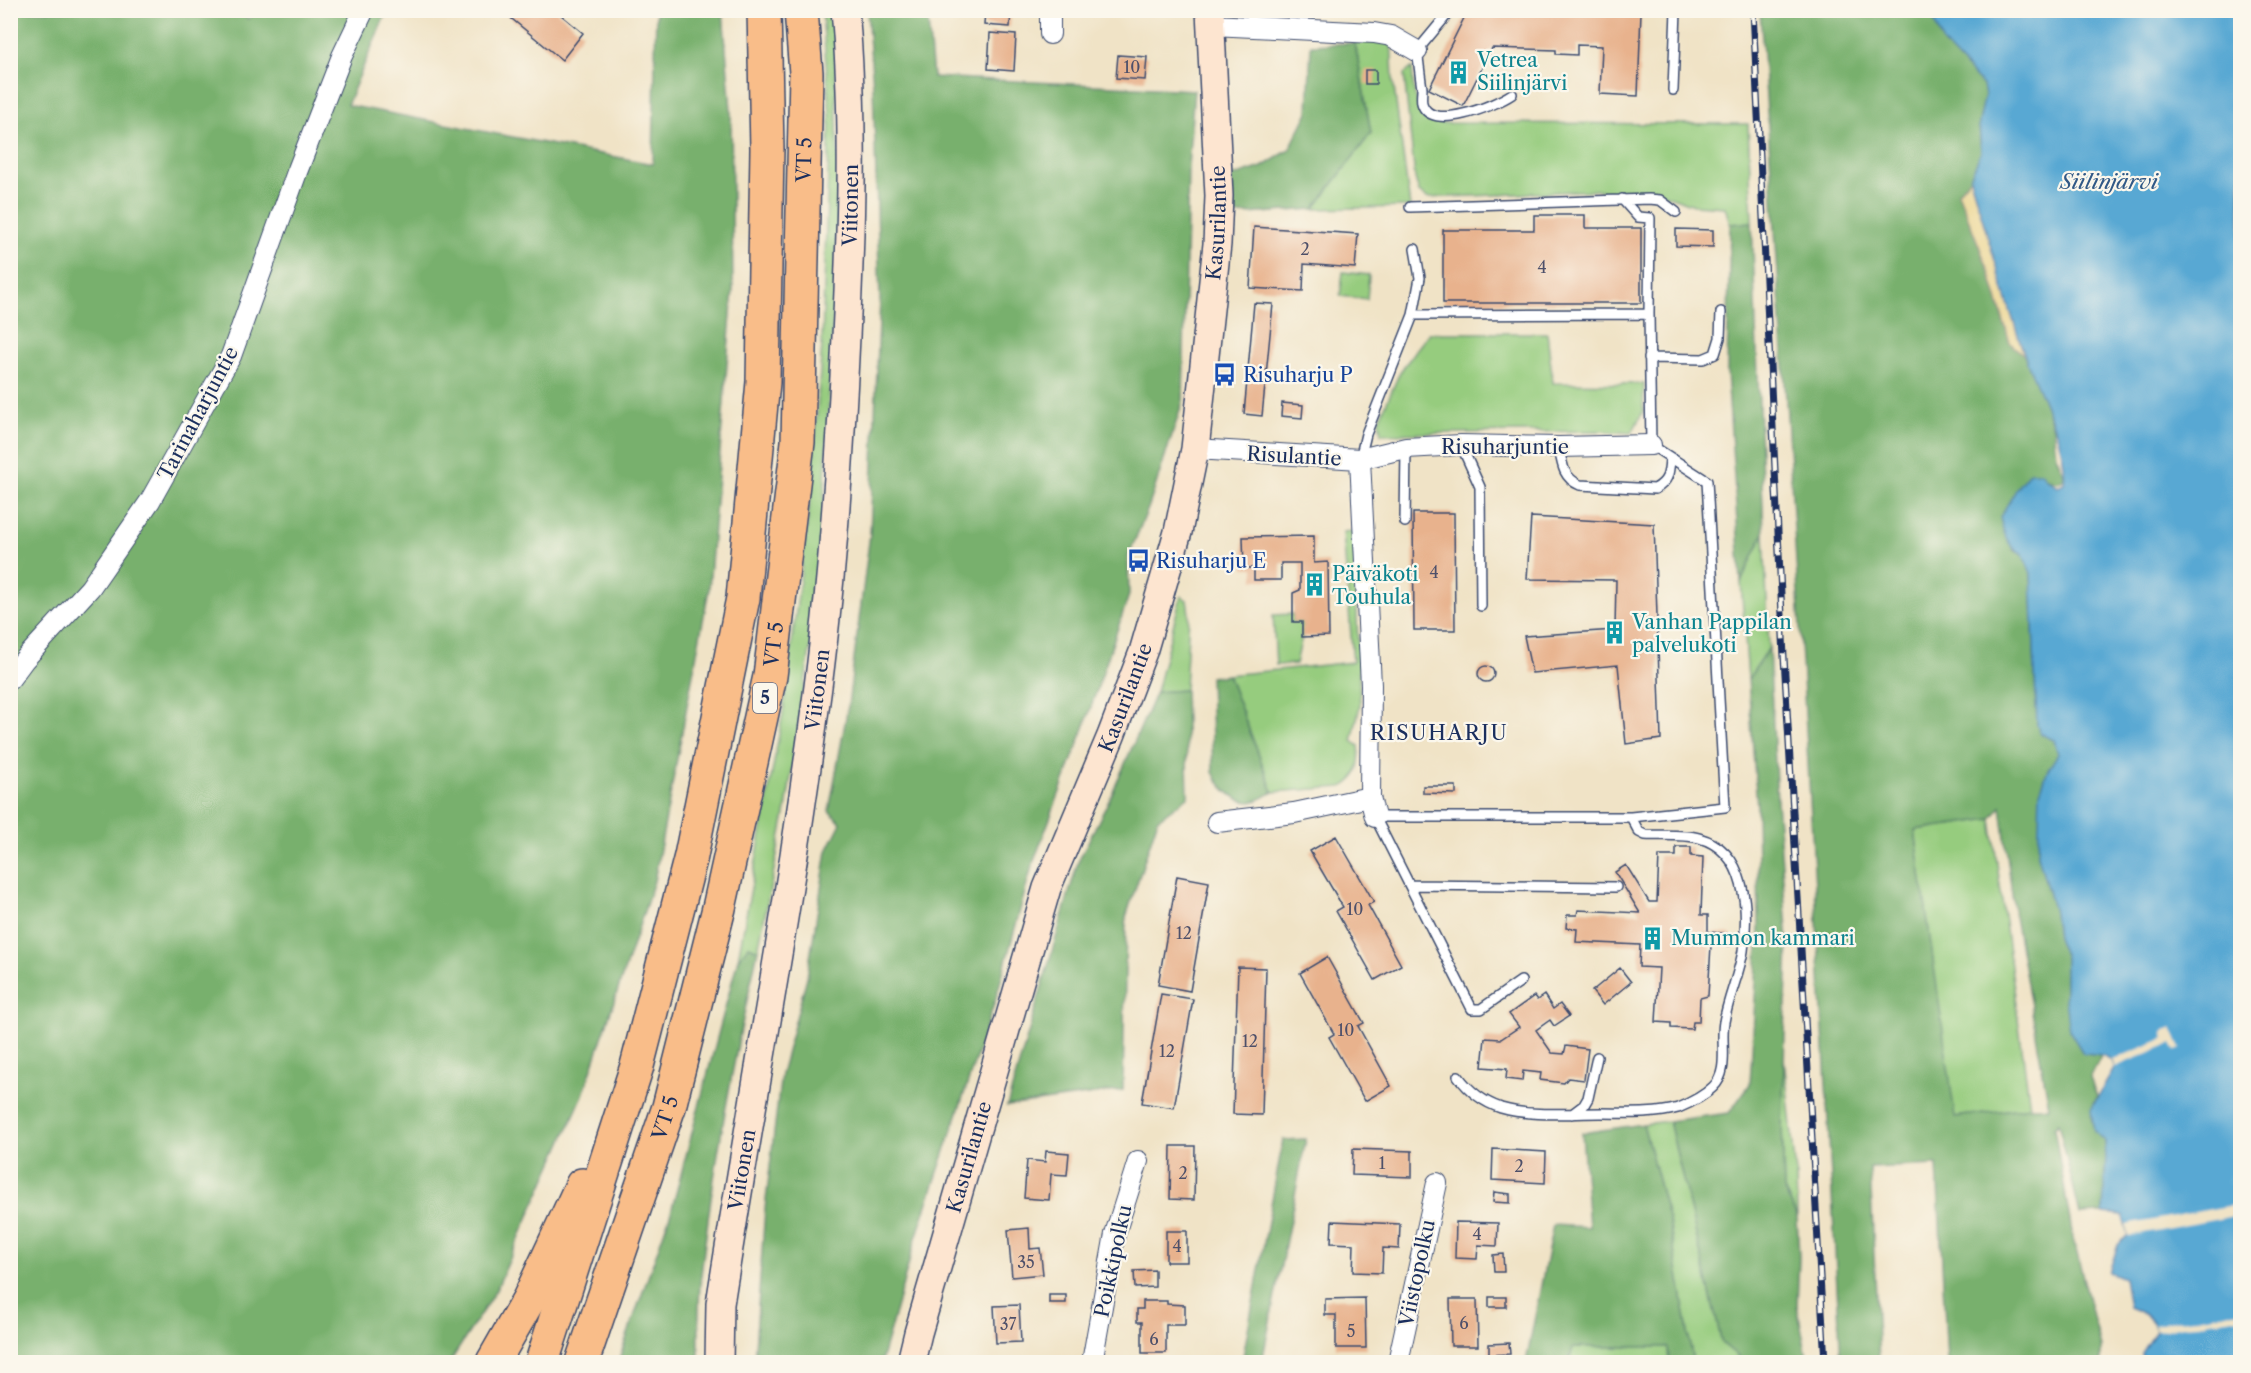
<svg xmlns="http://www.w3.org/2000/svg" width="2251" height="1373" font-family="'Libre Caslon Text',serif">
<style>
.green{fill:#96cc7e;stroke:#587e6e;stroke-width:1.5}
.forest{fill:#78b06d;stroke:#4a7066;stroke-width:1.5;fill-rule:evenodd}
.sand{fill:#eeda9e;stroke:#84847e;stroke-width:1.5}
.water{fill:#59a8d3;stroke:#3a6c98;stroke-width:1.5}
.pier{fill:#f0e3c6}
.building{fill:#e8b28d}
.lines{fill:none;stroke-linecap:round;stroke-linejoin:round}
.lane-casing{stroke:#3b4a6e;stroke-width:12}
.street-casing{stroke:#3b4a6e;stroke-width:22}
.secondary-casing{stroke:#3b4a6e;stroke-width:30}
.highway-casing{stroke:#3b4a6e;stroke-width:36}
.lane{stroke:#fff;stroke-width:9}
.street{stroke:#fff;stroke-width:20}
.secondary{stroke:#fde5d0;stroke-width:27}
.highway{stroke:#f9bd89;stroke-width:33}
.rail-casing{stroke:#1b2f5e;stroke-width:7}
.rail{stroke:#fbf7ec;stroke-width:4.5;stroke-dasharray:14;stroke-linecap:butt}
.labels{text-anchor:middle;stroke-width:4.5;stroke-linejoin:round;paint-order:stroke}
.number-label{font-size:16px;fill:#4e506a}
.shield{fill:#fbf7ec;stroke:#5e6b89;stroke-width:1.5}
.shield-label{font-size:18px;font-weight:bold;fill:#1b2f5e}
.culture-label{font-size:20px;fill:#0d838f;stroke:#fbf7ec;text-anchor:start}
.street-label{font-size:20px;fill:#1b2f5e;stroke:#fbf7ec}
.transit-label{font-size:20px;fill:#164399;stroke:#fbf7ec;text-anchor:start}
.water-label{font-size:21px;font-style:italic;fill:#315987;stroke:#fbf7ec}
.neighbourhood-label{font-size:21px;letter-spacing:1.5px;fill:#1b2f5e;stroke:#fbf7ec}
</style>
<rect width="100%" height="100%" fill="#fbf7ec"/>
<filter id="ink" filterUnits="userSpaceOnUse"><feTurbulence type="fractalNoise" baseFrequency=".0167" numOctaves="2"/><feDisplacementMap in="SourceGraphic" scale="12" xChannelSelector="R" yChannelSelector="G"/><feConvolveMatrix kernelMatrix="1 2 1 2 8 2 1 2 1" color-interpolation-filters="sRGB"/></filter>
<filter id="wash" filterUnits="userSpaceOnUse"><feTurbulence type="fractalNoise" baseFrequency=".008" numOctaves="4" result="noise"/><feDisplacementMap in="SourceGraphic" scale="24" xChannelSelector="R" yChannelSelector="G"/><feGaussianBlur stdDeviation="1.35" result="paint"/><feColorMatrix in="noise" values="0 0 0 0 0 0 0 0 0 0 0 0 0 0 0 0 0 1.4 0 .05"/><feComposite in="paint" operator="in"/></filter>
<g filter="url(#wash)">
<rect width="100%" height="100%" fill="#f0e3c6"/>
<!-- green -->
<path class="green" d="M822,11h12l5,186 -19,385 -34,227 -28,141 -9,-4 -11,13 45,-246 28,-219 11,-150 8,-229z
M1353,32l38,4 2,44 17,127 -96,2 57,-76z
M1412,68c3,32 0,38 29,55l307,1 4,98 -22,2 -5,-17 -31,-2 -28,-10 -26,-5 -35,4 -4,-4 -174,8 -8,-6 -4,-14 -11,-104z
M1343,272l26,3 -2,24 -27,-3z
M1429,333h118l6,50 91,1 -1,27 -11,22 -33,-2 -218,3 -2,-14 21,-48z
M1354,531l6,174 -8,36 7,5c2,16 -1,35 -17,41l-69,5 -45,-117 125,-13 -10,-130z
M1764,533l5,115 -21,31 -7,-97z
M1181,596l6,4 2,14 -4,76 -29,2z
M1293,614v8h9v15l-6,27 -20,1 -3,-50z
M1991,819l39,288 -76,10 -39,-287z
M1784,1059l12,115 1,43 -13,-28 -2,-63z
M1669,1121l53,222 23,19h-52l-24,-141 -26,-97z
M1572,1347h96l1,15h-100z"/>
<!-- forest -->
<path class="forest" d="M238,10l10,9 8,-8h131l-40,94 306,59 3,-153h67l8,99 2,179 -24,300 -55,292 -71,214 -87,195 -46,72h-439v-1351z
M867,11h60l6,66 261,13 -6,77 -5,234 -34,105 -21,51 1,38 -45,133 -52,138 -36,132 -81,243 -34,121h-127l11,-153 16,-135 26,-97 20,-126 14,-28 -12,-12 19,-105 22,-172 10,-235 -7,-213z
M1760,11h172l-1,2 12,30 40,42 2,10 -6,28 2,29 -11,26 -12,14 32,82 20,69 14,12 22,51 7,22 3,27 9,22 -7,5 -12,-3 -33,71 10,5 8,17 6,152 4,10 13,6 5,14 -11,16 -10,85 16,57 3,25 8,20v42l18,54 19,1 -12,24 7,18c-9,19 -8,30 8,44l1,17 -3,56 -23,1 -22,-91 -4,5 19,110 28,109v15h-154l-10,-197 -67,3 9,194h-38c-24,-450 -49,-901 -81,-1351zM2001,806l13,105 35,196h-19l-75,10 -40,-287 76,-11z
M1355,43l16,90 -57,76 -80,6 -3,-38 31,-10 27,-17 19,-38 3,-67z
M1752,222l12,311 -23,49 -14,-210 3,-148z
M1769,648l8,153 11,141 -6,184 2,63 13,28 2,40 -2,49 11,56h-63l-23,-19 -53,-222 60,-8 21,-29 9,-155 -2,-122 -9,-128z
M1228,675l45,117c-7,4 -16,10 -23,10 -16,-1 -31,-16 -37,-30l-3,-95z
M1185,690l3,107 -30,22 -32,98 -3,173 -116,16 71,-244 33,-66 45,-104z
M749,946l9,4c-25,111 -46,222 -58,335 -2,25 -1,52 -1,77h-81l53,-150 67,-253z
M1643,1124l26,97 24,141h-24l-1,-15h-95l-4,15h-43l27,-137 36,2 -7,-94z
M1306,1139l-44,223h-20l41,-222z"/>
<!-- sand -->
<path class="sand" d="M1970,178l54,177 -14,-12 -20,-69 -32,-82z"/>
<!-- water -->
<path class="water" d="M1932,10l308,1v1351h-98v-9l14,-22c-3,-15 -15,-19 -27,-24l-5,-29 -15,-6 9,-27 10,-10 -5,-20 -20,-2 3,-56 -1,-16 -11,-10 -3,-22 24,-42c-6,-14 -19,-13 -32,-14l-14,-23 -4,-31v-42l-8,-20 -3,-25 -16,-57 2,-63 8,-22 10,-16 -4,-14 -13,-6 -4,-10 -6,-151 -8,-18c-16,-8 -19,-21 -23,-38l19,-32 11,-13h11l5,7 12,7 6,-3c5,-40 -28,-93 -40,-130 -20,-58 -36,-117 -54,-175l11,-26 -2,-29 6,-28 -2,-10 -40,-42 -12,-30z"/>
<!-- pier -->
<path class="pier" d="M2172,1028l9,21 -5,2 -4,-8 -57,24 -3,-7 53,-22 -2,-6z
M2233,1205l2,11 -107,20 -2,-11z
M2240,1311v6l-74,12 -10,1 -2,-6z"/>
<g id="blocks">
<!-- building -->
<path class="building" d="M501,10h54l28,23 -21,27z
M985,10h26l-1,17 -26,-2z
M1468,10l173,1 -3,85 -38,-2 2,-48 -25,-1v10l-21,-1v-4l-64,-2 -29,58 -34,-17z
M990,33l26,2 -2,36 -26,-2z
M1118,55l29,2 -2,23 -29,-2z
M1365,70h11v14h-11z
M1534,215h51v13h56v75h-198v-73h91z
M1254,227l104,7 -3,34 -51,-4 -1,27 -53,-3z
M1676,229l37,1v17l-37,-1z
M1254,303l19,1 -11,112 -18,-2z
M1282,403l21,2 -1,13 -21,-2z
M1413,513h41l1,117h-41z
M1531,517l123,7 7,215 -35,5 -8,-79 -86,8 -8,-37 91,-6 1,-50 -89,-1z
M1314,536v27l14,-1 1,74 -27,1v-15h-9v-29l7,-3v-27h-19v17h-27v-12h-10l-1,-31z
M1478 674a8 8 0 1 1 16 0a8 8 0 1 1-16 0Z
M1423,786h33v8l-33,-1z
M1336,836l38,66 -6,3 33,60 -26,15 -39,-69 7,-4 -33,-56z
M1676,847h15v9l12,1 -2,58h7v17l23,2 -1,12 -19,-1 -3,51 -8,2 -1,24h-6l-1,7 -21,-1v-5l-15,-1 3,-54 -20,-1 1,-22 -64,-3 1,-13 -11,-1 1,-13h10l1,-5 62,3 -25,-41 11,-7 23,37h8l2,-46h17z
M1177,876l32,6 -19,109 -32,-6z
M1327,957l37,66 -6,3 33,60 -26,15 -36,-64 5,-3 -34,-61z
M1238,967l28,1 -4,147 -29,-1z
M1620,968l11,14 -28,23 -11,-14z
M1161,994l32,5 -19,109 -32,-5z
M1544,995l9,14 7,-5 9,12 -15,10 -4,-6 -14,10 16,23 12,1 2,-8 22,3 -4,31 -16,-2 -4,5 -24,-3 1,-7 -18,-2 -1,10 -16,-2 1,-10 -25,-2 3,-29 16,1 18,-12 -10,-13 25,-18 3,4z
M1171,1146h24l-1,54 -24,-1z
M1353,1149l59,2v26l-60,-2z
M1493,1149l53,3 -1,31 -53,-3z
M1046,1151l23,2 -2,22 -16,-1 -2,26 -25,-2 3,-38 18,2z
M1494,1192l16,2v9l-17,-1z
M1332,1221l68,3 -1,25 -16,-1 -1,25 -29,-1 1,-28 -23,-1z
M1456,1222l42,1 -1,23 -19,-1 -1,14 -22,-1z
M1029,1228l1,21 10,-1 3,26 -31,3 -4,-47z
M1166,1231h21v31h-21z
M1503,1254l1,18h-10l-1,-17z
M1155,1270v17l-20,1 -1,-17z
M1049,1295h17v8h-17z
M1489,1297h17v10h-17z
M1365,1298l1,50h-30v-33h-11v-16z
M1450,1299h27l1,47h-27z
M1143,1301h24v3l18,1v20h-19v28h-24v-31h-5v-13h6z
M1019,1305l2,37 -25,1 -2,-37z
M1509,1343l1,11 -21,1v-11z"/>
</g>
</g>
<g filter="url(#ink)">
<use href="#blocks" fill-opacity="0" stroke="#3b4a6e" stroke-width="1.5"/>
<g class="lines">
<defs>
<path id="lane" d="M1451,10l-34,41c2,12 3,25 5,37 0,5 -1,11 0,15 8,30 74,2 90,-9
M1673,90l3,-80
M1410,207l239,-8 11,1 16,12
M1413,315l236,-1 1,-96 -12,-1 -16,-18
M1649,358l54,1 12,-5 5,-16 1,-26
M1461,445l19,42 1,119
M1559,447c3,17 4,31 21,38l75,4c14,-8 14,-16 15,-31
M1360,459l6,-25 47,-119 7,-37 -5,-29
M1405,522l1,-74
M1410,885l206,2
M1521,981l-40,28h-9l-97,-192h256l94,-10 -18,-326 -56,-36 -2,-131
M1458,1076c11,15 25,26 43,32 32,9 66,5 100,5 25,0 52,2 77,-5 12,-5 25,-11 35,-21 17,-16 7,-45 11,-65 4,-24 15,-47 19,-71 6,-40 4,-100 -44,-113 -16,-4 -37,-2 -54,-3l-6,-3 -8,-15
M1572,1114l12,-9 4,-7 9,-41"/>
<path id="street" d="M1212,25l162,8 17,3 26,15
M1050,34v-24
M1195,449l165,10 11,226 -1,112 5,20
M1360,459l46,-11 55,-3 98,2 92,-2
M10,679l14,-19 66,-72 60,-87 81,-145 66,-184 45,-116 22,-46
M1217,822l77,-9 76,-16
M1092,1362l23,-128 23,-73
M1398,1362l39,-179"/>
<g id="secondary">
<path id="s1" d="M719,1362l1,-58c31,-199 69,-396 95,-595 17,-123 25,-247 31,-372 5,-108 9,-218 -1,-327"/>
<path id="s2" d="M911,1362l7,-29 129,-445 64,-152 32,-84 35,-120 17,-83 22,-205 2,-48 -9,-186"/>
</g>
<g id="highway">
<path d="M493,1362l36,-63 53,-114"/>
<path d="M542,1362l95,-296 54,-210 52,-258 20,-216 4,-233 -3,-139"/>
<path id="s3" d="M582,1362l87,-255 50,-199 51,-232 28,-234 8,-369 -5,-63"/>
</g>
</defs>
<!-- lane casing -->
<use href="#lane" class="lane-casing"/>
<!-- street casing -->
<use href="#street" class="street-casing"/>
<!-- secondary casing -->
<use href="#secondary" class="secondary-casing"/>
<!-- highway casing -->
<use href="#highway" class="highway-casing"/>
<!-- lane -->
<use href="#lane" class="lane"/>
<!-- street -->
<use href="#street" class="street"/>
<!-- secondary -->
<use href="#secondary" class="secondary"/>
<!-- highway -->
<use href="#highway" class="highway"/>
<defs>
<path id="rail" d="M1753,10l31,647 41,705"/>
</defs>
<!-- rail casing -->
<use href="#rail" class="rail-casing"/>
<!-- rail -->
<use href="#rail" class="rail"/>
</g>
</g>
<!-- icons -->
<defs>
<symbol id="building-bare" viewBox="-9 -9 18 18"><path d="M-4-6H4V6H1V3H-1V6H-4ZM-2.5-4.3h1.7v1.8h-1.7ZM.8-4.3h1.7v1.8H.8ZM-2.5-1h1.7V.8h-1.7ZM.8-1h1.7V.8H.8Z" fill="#0f9aa8" stroke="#fbf7ec" stroke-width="2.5" paint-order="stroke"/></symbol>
<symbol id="bus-bare" viewBox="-9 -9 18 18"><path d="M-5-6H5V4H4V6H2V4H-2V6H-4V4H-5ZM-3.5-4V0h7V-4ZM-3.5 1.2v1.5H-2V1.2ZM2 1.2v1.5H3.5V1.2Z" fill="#1a4fb4" stroke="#fbf7ec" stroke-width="2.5" paint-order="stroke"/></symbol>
</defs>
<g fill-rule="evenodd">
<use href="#building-bare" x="1442" y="56" width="33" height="33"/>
<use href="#bus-bare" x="1208" y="358" width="33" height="33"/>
<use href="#bus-bare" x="1122" y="544" width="33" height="33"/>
<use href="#building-bare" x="1298" y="568" width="33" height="33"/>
<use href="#building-bare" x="1598" y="616" width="33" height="33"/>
<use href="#building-bare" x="1636" y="922" width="33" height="33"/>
</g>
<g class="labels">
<!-- number labels -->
<g class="number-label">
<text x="1132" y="73">10</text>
<text x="1305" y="255">2</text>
<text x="1542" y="273">4</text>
<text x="1434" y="578">4</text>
<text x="1355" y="915">10</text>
<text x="1184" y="939">12</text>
<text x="1346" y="1036">10</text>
<text x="1250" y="1047">12</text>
<text x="1167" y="1057">12</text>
<text x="1382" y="1169">1</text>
<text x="1519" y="1172">2</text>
<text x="1183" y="1179">2</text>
<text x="1477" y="1240">4</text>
<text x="1177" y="1252">4</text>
<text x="1026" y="1268">35</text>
<text x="1464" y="1329">6</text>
<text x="1008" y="1330">37</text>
<text x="1351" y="1337">5</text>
<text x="1154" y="1345">6</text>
</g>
<!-- shield labels -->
<rect class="shield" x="753" y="683" width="24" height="30" rx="4.5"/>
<g class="shield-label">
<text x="765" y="704">5</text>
</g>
<!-- culture labels -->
<g class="culture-label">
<text x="1477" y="67">Vetrea<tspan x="1477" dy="23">Siilinjärvi</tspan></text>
<text x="1332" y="581">Päiväkoti<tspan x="1332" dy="23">Touhula</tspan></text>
<text x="1632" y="629">Vanhan Pappilan<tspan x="1632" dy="23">palvelukoti</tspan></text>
<text x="1671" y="945">Mummon kammari</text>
</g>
<!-- street labels -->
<g class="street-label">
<text dy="7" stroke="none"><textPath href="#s3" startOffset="1230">VT 5</textPath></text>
<text dy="7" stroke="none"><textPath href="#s1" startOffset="1166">Viitonen</textPath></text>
<text dy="7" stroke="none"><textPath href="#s2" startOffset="1185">Kasurilantie</textPath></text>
<text transform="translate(198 413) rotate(-62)" y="7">Tarinaharjuntie</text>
<text x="1505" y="454">Risuharjuntie</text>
<text transform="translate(1294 456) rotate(3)" y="7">Risulantie</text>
<text dy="7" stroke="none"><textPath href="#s3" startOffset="744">VT 5</textPath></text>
<text dy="7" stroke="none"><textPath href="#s1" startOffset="680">Viitonen</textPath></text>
<text dy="7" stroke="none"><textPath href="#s2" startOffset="699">Kasurilantie</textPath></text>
<text dy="7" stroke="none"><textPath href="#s3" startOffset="258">VT 5</textPath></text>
<text dy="7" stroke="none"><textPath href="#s2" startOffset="213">Kasurilantie</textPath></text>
<text dy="7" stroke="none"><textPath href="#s1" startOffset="194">Viitonen</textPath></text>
<text transform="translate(1113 1261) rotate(-78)" y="7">Poikkipolku</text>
<text transform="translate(1417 1273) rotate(-78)" y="7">Viistopolku</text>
</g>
<!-- transit labels -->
<g class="transit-label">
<text x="1243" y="382">Risuharju P</text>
<text x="1156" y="568">Risuharju E</text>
</g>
<!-- water labels -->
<g class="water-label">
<text x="2109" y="189">Siilinjärvi</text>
</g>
<!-- neighbourhood labels -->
<g class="neighbourhood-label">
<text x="1439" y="740">RISUHARJU</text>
</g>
</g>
<!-- margin -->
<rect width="2251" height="1373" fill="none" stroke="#fbf7ec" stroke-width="36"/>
</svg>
